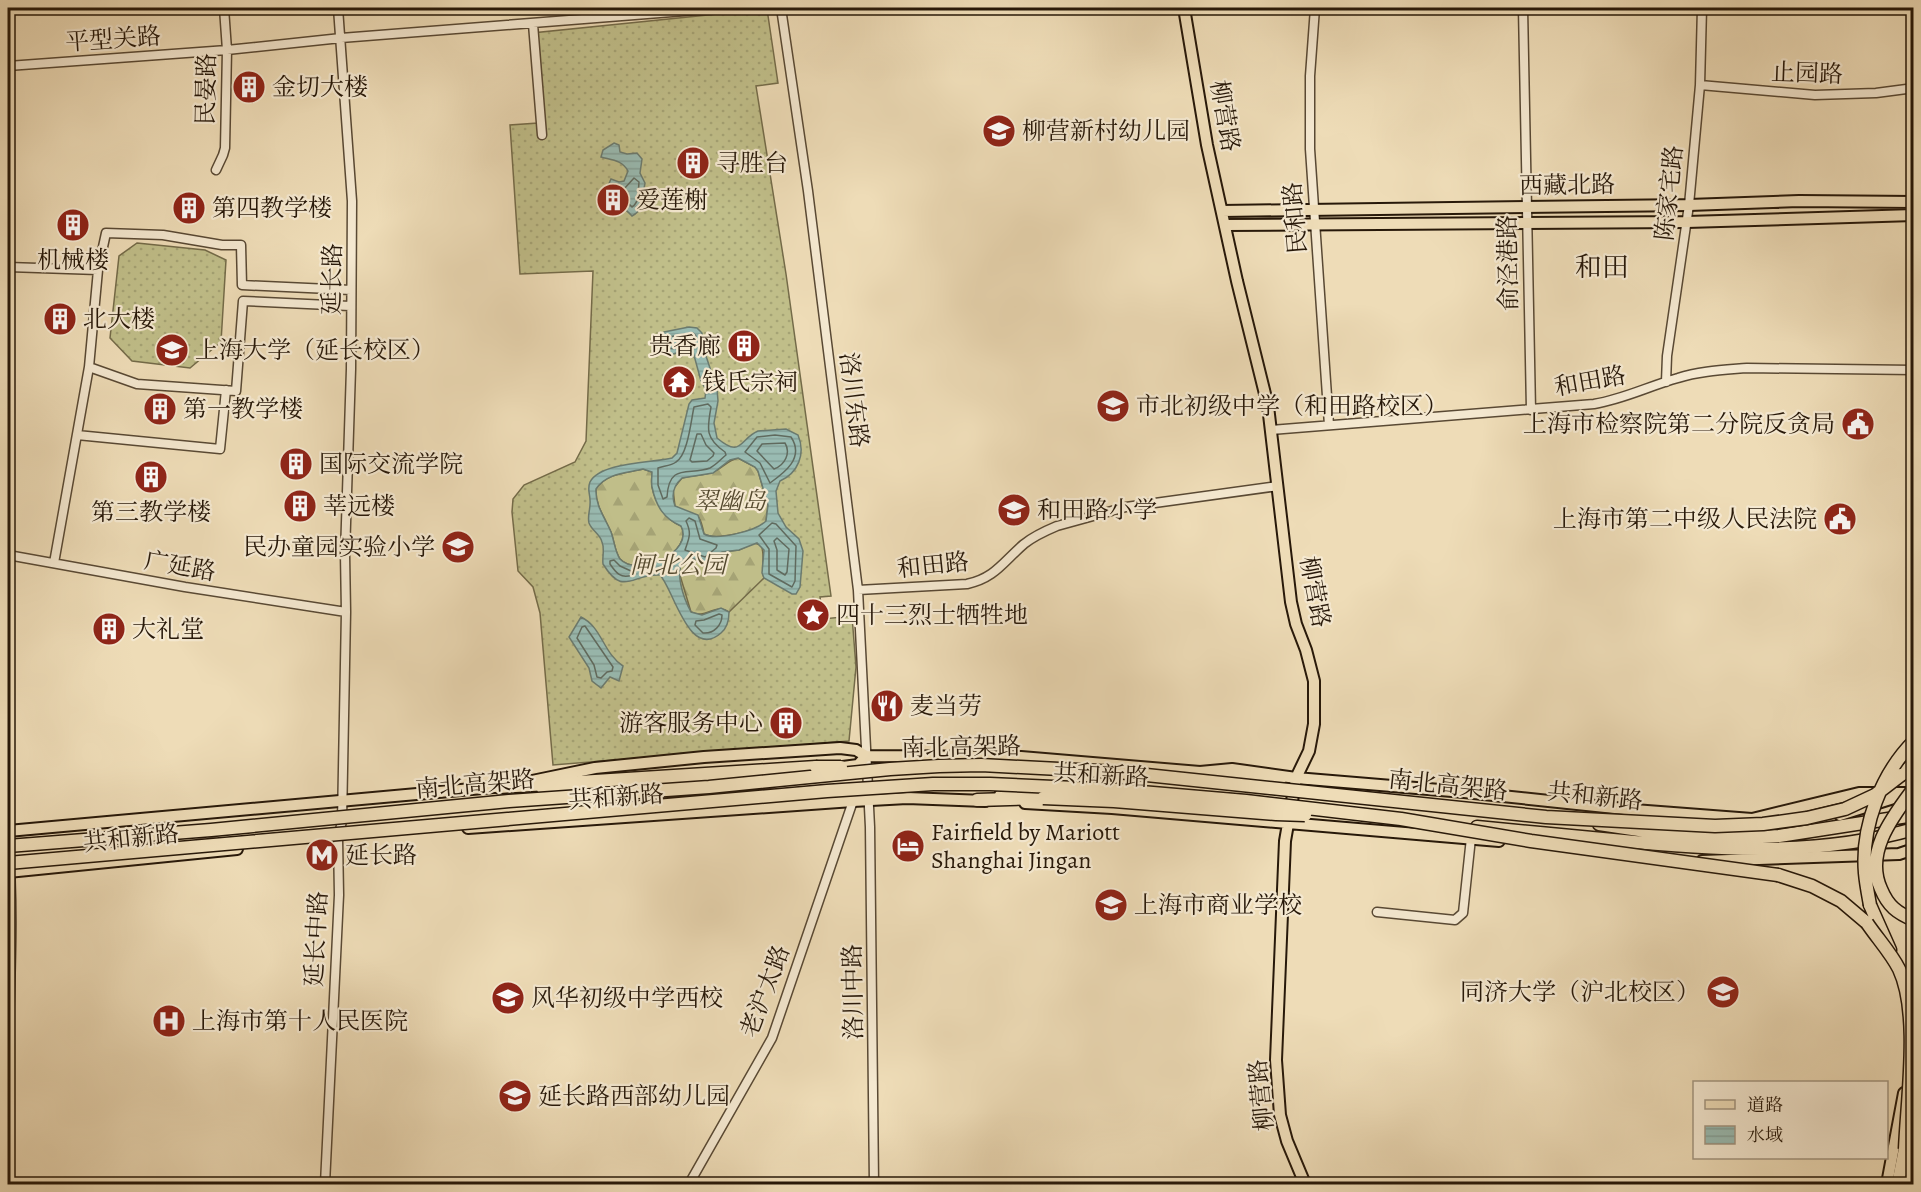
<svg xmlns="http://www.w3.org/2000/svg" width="1921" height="1192" font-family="Alegreya,'Noto Serif SC',serif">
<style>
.grass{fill:url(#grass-dots);stroke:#746b49;stroke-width:1.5}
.forest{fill:url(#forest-firs);stroke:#746b49;stroke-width:1.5}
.water{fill:url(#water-rules);stroke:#6b7a6e;stroke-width:1.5;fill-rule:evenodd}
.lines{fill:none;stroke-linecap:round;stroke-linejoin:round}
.shore{stroke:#606a5e;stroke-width:1.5}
.minor-casing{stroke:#594934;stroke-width:11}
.major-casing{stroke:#271809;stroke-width:14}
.highway-casing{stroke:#271809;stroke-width:15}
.minor{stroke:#f4e8d0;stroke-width:8}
.major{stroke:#eedcb7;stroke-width:10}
.highway{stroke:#eedcb7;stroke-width:12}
.highway-bridge-casing{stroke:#271809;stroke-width:15;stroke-linecap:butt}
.highway-bridge{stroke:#eedcb7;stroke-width:12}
.labels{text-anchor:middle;stroke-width:4.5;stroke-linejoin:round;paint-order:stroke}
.street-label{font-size:24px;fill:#271809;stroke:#f4e8d0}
.poi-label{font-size:24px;fill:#271809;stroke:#f4e8d0;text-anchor:start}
.park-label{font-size:24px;font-style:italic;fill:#554a2f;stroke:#f4e8d0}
.quarter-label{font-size:27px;fill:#271809;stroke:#f4e8d0}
</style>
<defs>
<pattern id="grass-dots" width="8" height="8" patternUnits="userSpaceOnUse" patternTransform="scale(1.5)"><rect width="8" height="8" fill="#c0be89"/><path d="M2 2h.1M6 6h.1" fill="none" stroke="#a5a375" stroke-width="1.8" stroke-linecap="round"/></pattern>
<pattern id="forest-firs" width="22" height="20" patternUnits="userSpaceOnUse" patternTransform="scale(1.5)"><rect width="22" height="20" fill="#c0be89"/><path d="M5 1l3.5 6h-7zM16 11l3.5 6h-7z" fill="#a5a375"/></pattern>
<pattern id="water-rules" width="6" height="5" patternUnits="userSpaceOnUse" patternTransform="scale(1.5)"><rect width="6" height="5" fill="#99bbb2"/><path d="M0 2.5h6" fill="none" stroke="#84a098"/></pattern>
</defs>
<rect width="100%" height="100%" fill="#eedcb7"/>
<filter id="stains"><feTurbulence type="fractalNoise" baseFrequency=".00333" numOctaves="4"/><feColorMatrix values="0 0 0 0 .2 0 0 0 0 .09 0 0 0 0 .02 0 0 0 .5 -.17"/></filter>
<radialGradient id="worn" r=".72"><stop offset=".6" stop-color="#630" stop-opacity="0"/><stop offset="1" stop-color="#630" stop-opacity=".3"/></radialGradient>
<!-- grass -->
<path class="grass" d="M767,9l11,74 -22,3 30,188 45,322 -11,1 3,22 29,-3 4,51 -7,74 -296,24 -13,-152 -7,-26 -15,-16 -6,-59 1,-13 11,-14 51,-23 11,-21 7,-170 -73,3 -10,-149 28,-2 -6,-90z
M137,243l68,7 21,10 -5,82 -31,26 -58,-7 -22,-23 9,-82z"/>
<!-- forest -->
<path class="forest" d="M738,458l17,9 3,4 10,34 -2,17c-10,9 -50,19 -62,12 -5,-28 -10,-15 -29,-28l-2,-17 9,-11c12,-3 24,-2 35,-8 7,-4 12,-10 21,-12z
M643,469l9,3c0,5 -1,9 0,15 3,16 14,33 29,39 14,26 -44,52 -61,33 -5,-7 -6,-19 -9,-27 -6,-14 -16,-27 -15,-43 10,-16 31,-16 47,-20z
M754,543l7,2c5,11 -1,22 3,33l-35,34c-13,-10 -24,8 -38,0l-12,-40 2,-9 9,-5 15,5 17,-11 17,-2z"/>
<!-- water -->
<path class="water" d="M614,143l5,2 1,7 7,2 10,-1 5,6 -2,14 5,10c-3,13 1,26 -13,33 -9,-10 -14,-9 -13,-23l-5,-6 -3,1 -3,-2 3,-7 8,3 5,-1 4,-10c-6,-11 -16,-11 -27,-14l2,-7z
M689,327l8,1 5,5 1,14 14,42 1,12 -4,22 3,15c25,21 22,1 41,-7l28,-2 12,6c8,19 0,38 -18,46l-4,10 2,22 8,14 13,12 4,12 -3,36 -4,7h-4l-28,-16 -2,-5 2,-23 -7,-7 -18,7 -17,2 -17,11 -10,-4h-10c-12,11 -1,40 6,53l11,3 19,-7 8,4c0,8 -2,16 -8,21 -32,28 -47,-43 -61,-58 -28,-2 -36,23 -57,-11 -1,-7 2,-15 -1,-22 -2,-8 -10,-11 -13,-19 -2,-7 2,-15 1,-23 0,-6 -3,-11 0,-18 10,-20 62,-19 82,-24l5,-5 12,-49 3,-4 13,-2 1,-8 -5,-9 -9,-33c-10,1 -28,16 -32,-3 -2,-6 0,-9 4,-13zM738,458l17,9 3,4 10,34 -2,16c-10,10 -50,20 -62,13l-6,-19 -23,-9c-4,-11 -2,-20 7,-28l31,-5 17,-13zM643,469l9,3c0,5 -1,10 0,15 4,19 11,31 29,39 14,26 -44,52 -61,33 -5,-7 -6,-19 -9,-27 -6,-14 -16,-27 -15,-43 10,-16 31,-16 47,-20z
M581,617c21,10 22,36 42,49l-4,15 -9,-4 -9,11 -9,-7 -3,-13 -20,-31z"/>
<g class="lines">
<!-- shore -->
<path class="shore" d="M634,178l5,4c-1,8 1,20 -7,25l-7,-7 -1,-11z
M693,333l3,3 -2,5c-10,0 -17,10 -26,7l-3,-8 3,-3z
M708,404l3,3c-4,22 -6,31 14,45l1,3c-5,4 -10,10 -16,13 -21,8 -41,-6 -43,29l-4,2 -5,-14v-17c5,-2 13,-2 18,-6 12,-7 15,-42 18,-55z
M697,434h4l5,11 8,8 -1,3 -6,5 -15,1 -2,-2z
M775,435l16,2c14,21 -7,36 -21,46l-10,-20 -15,-11 12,-15z
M785,443c6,10 0,22 -11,26l-17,-18 5,-7z
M689,518l6,3 5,18 17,6 -1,3 -11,9 -20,-7c4,-12 7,-16 1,-29z
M772,523l4,1 20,22 -1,35 -3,6 -23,-13v-25l-10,-14z
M777,538l12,11 -2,23 -2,3 -8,-5v-20l-3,-9z
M614,560l6,6 11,5 1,4c-11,4 -16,-2 -22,-11v-3z
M719,614l3,1c0,10 -8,19 -19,18l-8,-8 1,-4 8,-1z
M585,626l28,41 -1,4 -5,1 -6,6 -4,-1 -3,-12 -17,-27 5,-11z"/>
<defs>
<path id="minor" d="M781,8l27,183 50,399 12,237 4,357
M1315,8l-5,68v73l19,276
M1523,8l8,402
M533,24l9,111
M8,66l219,-16 114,-12 382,-30
M1700,85l115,10 61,-2 38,-5
M216,170l7,-15 2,-7 2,-98 -3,-42
M8,267l90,3
M350,306l-107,-5 -7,90 -99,-7 -48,-17 9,-97 8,-37 57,2 59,10h19l1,40 109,5
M1666,382l1,-26 22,-151 11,-120 2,-77
M1271,430l323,-26c30,-5 55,-18 84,-26 22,-7 46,-8 69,-10l167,2
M77,435l143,14 6,-59
M8,555l177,32 161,25
M54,563l35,-196
M858,590l109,-6c28,-6 36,-22 57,-40 10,-8 21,-13 33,-18l69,-19 152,-21
M1377,912l78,8 8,-7 8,-75
M8,1064c1,-73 7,-148 0,-222
M325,1184l14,-289 -1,-56 4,-18 4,-209 -1,-58 6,-185 1,-168 -14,-193
M689,1184l83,-146 81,-237"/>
<path id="major" d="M1184,8l23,137 30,136 31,125 23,196 5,22 10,26 8,31v43l-5,27 -13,27 -11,63 -9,219 4,55 7,26 18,43
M1222,211l467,-6 110,-4 115,1
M1225,225l462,-3 227,-7
M835,768l23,-3 8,-9
M1215,775l65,8
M532,781l63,-13 109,-11 136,-9 16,2 10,6 155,1 179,15 32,-3 64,9 168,14 170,18 118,9 107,-26h51
M641,786l83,-8
M542,789l47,2
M1000,795l17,-3 25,1
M1025,803l87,5 387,33
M1840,815l60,-19
M468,828l385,-27 54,-3 78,3
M8,831l497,-45
M1702,861l197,-7 15,-5
M8,872l229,-23
M1887,1184l17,-91"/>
<path id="highway" d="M1901,775l13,-12
M499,787l317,-20
M977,800l66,-2
M1599,824l80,12 54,2 46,-2 135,-21
M1477,827c45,4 91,9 136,13 101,10 202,17 301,-11
M1778,875l34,11 29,15 26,22
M1870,905l20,45
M1898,1184l7,-35
M1912,1184l2,-6"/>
</defs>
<!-- minor casing -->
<use href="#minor" class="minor-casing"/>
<!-- major casing -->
<use href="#major" class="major-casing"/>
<!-- highway casing -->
<use href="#highway" class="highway-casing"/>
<!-- minor -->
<use href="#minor" class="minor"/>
<!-- major -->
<use href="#major" class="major"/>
<!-- highway -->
<use href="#highway" class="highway"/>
<defs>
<path id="highway-bridge" d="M816,767h25
M1911,792c-21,28 -46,62 -30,97 7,17 16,24 33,31
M1043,798l71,3 162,13 29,1
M8,846l203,-16 298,-29 200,-14 181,-18 49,-3 42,-1 137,7 428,45 169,9 48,-2 44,-6 38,-9 30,-14 26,-20
M8,863l819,-72 106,-7h57l128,6 128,11 155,18 130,22 247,34
M1870,905c-2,-11 -4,-21 -5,-32 -4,-46 16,-99 49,-132
M1867,923c10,15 24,30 32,46 21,44 8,130 6,180"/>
</defs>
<!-- highway-bridge casing -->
<use href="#highway-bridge" class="highway-bridge-casing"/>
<!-- highway-bridge -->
<use href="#highway-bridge" class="highway-bridge"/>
</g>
<!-- icons -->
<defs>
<symbol id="building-disc" viewBox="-11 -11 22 22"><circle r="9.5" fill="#8f2418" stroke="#f4e8d0"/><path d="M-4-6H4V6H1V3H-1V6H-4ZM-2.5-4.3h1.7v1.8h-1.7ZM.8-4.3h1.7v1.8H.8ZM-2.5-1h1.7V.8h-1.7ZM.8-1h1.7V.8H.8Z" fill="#fff"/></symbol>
<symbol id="school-disc" viewBox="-11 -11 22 22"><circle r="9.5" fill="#8f2418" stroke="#f4e8d0"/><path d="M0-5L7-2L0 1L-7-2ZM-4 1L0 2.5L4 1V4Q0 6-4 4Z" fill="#fff"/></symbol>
<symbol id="university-disc" viewBox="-11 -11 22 22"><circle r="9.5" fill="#8f2418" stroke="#f4e8d0"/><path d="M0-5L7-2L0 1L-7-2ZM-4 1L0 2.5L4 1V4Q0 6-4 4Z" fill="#fff"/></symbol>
<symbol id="temple-disc" viewBox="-11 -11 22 22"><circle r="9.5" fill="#8f2418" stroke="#f4e8d0"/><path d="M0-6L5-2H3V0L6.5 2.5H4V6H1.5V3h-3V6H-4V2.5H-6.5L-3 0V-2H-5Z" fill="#fff"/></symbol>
<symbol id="civic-disc" viewBox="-11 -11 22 22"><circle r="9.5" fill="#8f2418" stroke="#f4e8d0"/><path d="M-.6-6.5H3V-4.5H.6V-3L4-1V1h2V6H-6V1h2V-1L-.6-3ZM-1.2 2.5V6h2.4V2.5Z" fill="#fff"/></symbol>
<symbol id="sight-disc" viewBox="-11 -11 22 22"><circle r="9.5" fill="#8f2418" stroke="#f4e8d0"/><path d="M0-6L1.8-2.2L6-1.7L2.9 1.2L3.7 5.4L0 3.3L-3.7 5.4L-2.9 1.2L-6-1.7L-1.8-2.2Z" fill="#fff"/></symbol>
<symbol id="restaurant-disc" viewBox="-11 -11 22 22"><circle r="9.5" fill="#8f2418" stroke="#f4e8d0"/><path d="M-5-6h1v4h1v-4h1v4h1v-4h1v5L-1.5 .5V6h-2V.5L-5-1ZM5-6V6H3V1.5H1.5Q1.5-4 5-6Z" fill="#fff"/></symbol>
<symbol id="hotel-disc" viewBox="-11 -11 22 22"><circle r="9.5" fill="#8f2418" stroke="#f4e8d0"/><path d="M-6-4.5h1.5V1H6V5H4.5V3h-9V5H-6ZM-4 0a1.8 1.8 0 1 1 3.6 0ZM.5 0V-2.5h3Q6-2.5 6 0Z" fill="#fff"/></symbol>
<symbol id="metro-disc" viewBox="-11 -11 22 22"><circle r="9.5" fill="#8f2418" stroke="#f4e8d0"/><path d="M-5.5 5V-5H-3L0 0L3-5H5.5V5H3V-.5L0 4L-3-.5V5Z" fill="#fff"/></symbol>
<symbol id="hospital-disc" viewBox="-11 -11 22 22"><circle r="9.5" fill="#8f2418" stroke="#f4e8d0"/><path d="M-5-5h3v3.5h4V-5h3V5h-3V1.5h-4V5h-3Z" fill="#fff"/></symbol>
</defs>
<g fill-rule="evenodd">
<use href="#building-disc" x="230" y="68" width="38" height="38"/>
<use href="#school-disc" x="980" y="112" width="38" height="38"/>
<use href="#building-disc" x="674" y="144" width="38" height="38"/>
<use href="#building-disc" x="594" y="181" width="38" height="38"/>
<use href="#building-disc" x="170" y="189" width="38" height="38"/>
<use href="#building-disc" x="54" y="206" width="38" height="38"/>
<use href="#building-disc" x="41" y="300" width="38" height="38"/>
<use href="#building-disc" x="725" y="327" width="38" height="38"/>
<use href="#university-disc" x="153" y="331" width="38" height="38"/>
<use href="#temple-disc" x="660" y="363" width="38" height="38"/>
<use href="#school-disc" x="1094" y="387" width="38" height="38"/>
<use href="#building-disc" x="141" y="390" width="38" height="38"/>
<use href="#civic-disc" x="1839" y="405" width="38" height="38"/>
<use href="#building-disc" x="277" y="445" width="38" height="38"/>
<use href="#building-disc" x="132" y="458" width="38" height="38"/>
<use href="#building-disc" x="281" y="487" width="38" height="38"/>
<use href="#school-disc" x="995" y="491" width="38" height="38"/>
<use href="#civic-disc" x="1821" y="500" width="38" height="38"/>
<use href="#school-disc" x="439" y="528" width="38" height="38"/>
<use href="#sight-disc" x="794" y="596" width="38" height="38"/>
<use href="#building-disc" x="90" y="610" width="38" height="38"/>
<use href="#restaurant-disc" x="868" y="687" width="38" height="38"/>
<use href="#building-disc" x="767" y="704" width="38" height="38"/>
<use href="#hotel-disc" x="889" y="827" width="38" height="38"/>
<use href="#metro-disc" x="303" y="836" width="38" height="38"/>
<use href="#school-disc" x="1092" y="886" width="38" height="38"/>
<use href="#university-disc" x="1704" y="973" width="38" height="38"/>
<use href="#school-disc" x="489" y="979" width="38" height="38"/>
<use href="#hospital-disc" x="150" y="1002" width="38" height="38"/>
<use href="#school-disc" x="496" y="1077" width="38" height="38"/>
</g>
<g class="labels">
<!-- street labels -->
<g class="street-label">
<text transform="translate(113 39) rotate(-4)" y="8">平型关路</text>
<text transform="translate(1807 73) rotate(2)" y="8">止园路</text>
<text transform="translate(206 89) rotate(-89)" y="8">民晏路</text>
<text transform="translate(1225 116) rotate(80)" y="8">柳营路</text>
<text transform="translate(1567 185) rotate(-1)" y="8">西藏北路</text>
<text transform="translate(1669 193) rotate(-84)" y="8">陈家宅路</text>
<text transform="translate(1295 218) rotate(-95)" y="8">民和路</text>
<text transform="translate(1508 263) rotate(-91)" y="8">俞泾港路</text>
<text transform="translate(332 279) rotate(-89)" y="8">延长路</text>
<text transform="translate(1590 381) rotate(-10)" y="8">和田路</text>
<text transform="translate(854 400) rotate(83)" y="8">洛川东路</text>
<text transform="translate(933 565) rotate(-6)" y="8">和田路</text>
<text transform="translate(180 566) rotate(10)" y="8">广延路</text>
<text transform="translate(1315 592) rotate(79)" y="8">柳营路</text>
<text transform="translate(961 747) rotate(-1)" y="8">南北高架路</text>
<text transform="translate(1101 775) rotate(3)" y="8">共和新路</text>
<text transform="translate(475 784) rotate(-5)" y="8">南北高架路</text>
<text transform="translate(1448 785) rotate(6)" y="8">南北高架路</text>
<text transform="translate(1595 796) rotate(6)" y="8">共和新路</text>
<text transform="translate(616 797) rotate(-4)" y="8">共和新路</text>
<text transform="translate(131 838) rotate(-6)" y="8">共和新路</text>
<text transform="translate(316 939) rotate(-87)" y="8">延长中路</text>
<text transform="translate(765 991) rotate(-69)" y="8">老沪太路</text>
<text transform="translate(853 992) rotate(-91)" y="8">洛川中路</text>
<text transform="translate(1261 1095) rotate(-96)" y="8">柳营路</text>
</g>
<!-- poi labels -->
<g class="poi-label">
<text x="272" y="95">金切大楼</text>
<text x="1022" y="139">柳营新村幼儿园</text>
<text x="716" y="171">寻胜台</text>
<text x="636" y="208">爱莲榭</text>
<text x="212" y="216">第四教学楼</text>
<text x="73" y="268" text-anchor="middle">机械楼</text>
<text x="83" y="327">北大楼</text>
<text x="721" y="354" text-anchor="end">贵香廊</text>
<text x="195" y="358">上海大学（延长校区）</text>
<text x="702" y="390">钱氏宗祠</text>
<text x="1136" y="414">市北初级中学（和田路校区）</text>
<text x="183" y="417">第一教学楼</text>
<text x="1835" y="432" text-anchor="end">上海市检察院第二分院反贪局</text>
<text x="319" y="472">国际交流学院</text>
<text x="323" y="514">莘远楼</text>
<text x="1037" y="518">和田路小学</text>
<text x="151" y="520" text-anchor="middle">第三教学楼</text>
<text x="1817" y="527" text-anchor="end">上海市第二中级人民法院</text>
<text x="435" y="555" text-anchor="end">民办童园实验小学</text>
<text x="836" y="623">四十三烈士牺牲地</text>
<text x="132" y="637">大礼堂</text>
<text x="910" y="714">麦当劳</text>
<text x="763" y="731" text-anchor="end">游客服务中心</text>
<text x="931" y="840">Fairfield by Mariott<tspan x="931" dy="28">Shanghai Jingan</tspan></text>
<text x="345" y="863">延长路</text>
<text x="1134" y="913">上海市商业学校</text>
<text x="1700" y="1000" text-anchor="end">同济大学（沪北校区）</text>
<text x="531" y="1006">风华初级中学西校</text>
<text x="192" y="1029">上海市第十人民医院</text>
<text x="538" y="1104">延长路西部幼儿园</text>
</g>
<!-- park labels -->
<g class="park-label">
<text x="730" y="509">翠幽岛</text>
<text x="678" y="573">闸北公园</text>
</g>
<!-- quarter labels -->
<g class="quarter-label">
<text x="1602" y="276">和田</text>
</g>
</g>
<!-- margin -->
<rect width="1921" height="1192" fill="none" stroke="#eedcb7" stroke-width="30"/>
<rect x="9" y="9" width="1903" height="1174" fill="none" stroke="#271809" stroke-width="3"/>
<rect x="15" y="15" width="1891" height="1162" fill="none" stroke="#271809" stroke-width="1.5"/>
<!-- legend -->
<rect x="1693" y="1081" width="195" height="78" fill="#f4e8d0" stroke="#a29580" stroke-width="1.5"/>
<rect x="1705" y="1100" width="30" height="9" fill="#eedcb7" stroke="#a29580" stroke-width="1.5"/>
<text x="1747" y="1111" font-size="18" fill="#271809">道路</text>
<rect x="1705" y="1126" width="30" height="18" fill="url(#water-rules)" stroke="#a29580" stroke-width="1.5"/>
<text x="1747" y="1141" font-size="18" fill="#271809">水域</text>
<rect width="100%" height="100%" filter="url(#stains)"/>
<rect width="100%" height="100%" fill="url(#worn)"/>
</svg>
